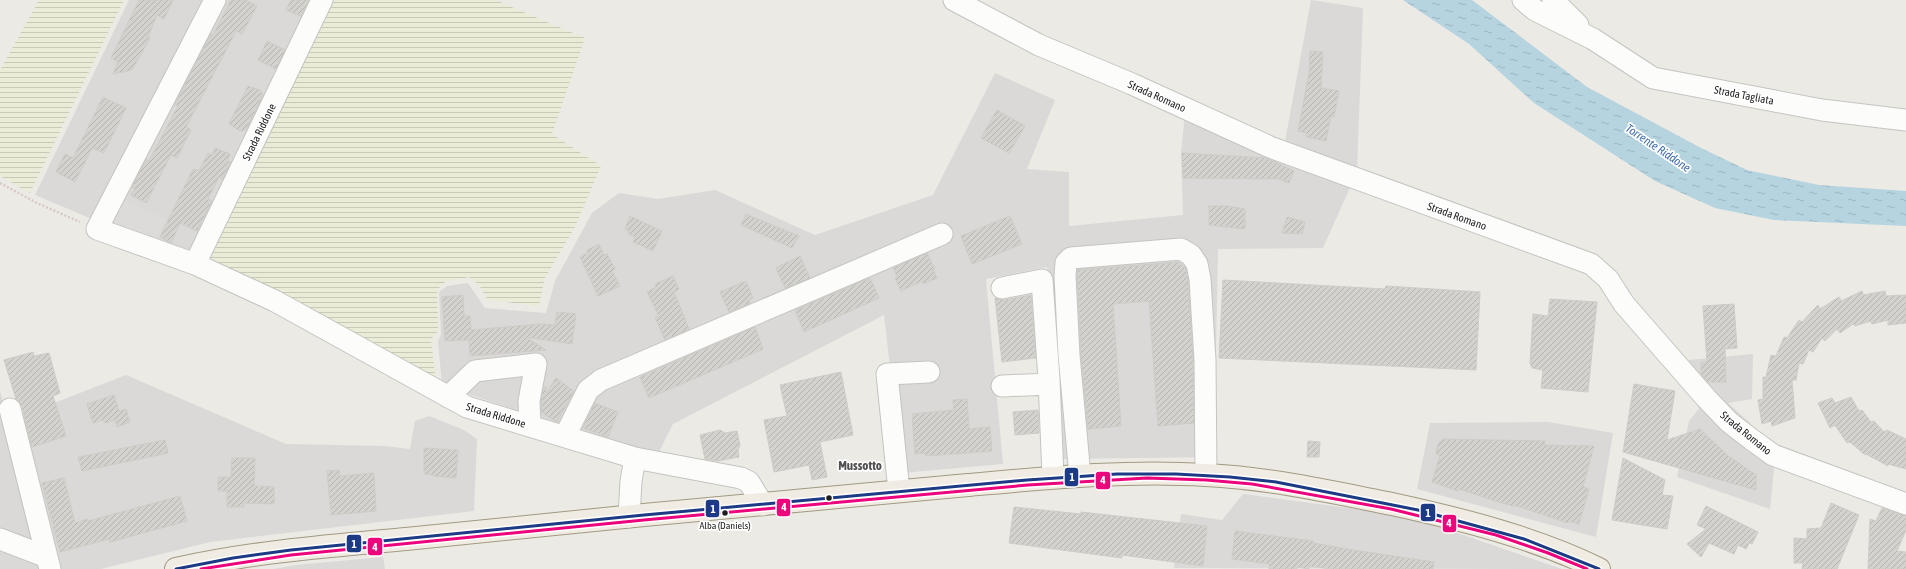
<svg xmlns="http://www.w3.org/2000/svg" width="1906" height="569" font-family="'Asap Condensed',sans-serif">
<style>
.residential{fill:#dad9d7}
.farmland{fill:url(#farmland-rules)}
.parking{fill:#dcdbd9}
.water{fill:url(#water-ripples)}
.building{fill:url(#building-hatch);stroke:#cfccc6}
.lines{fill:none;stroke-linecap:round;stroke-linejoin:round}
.minor-casing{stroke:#c4c4c1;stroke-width:23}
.major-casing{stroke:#a19a81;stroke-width:24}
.path{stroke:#d7c9c4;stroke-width:2.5;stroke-dasharray:2 2;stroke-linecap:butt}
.minor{stroke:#fcfcfb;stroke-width:21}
.major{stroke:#f0ece3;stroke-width:22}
.bus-1-casing{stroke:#fff;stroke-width:6}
.bus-2-casing{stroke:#fff;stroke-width:6}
.bus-1{stroke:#1d3b85;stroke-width:3}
.bus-2{stroke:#ec047c;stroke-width:3}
.bus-dot{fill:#1d1d1d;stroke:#fff;stroke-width:1.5}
.labels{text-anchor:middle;stroke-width:3.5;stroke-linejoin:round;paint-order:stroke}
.bus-label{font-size:10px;fill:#1d1d1d;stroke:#fff}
.street-label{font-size:11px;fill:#1d1d1d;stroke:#fff}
.water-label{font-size:12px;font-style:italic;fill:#4570b0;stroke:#fff}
.quarter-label{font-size:13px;font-weight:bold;fill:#505050;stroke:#fff}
.line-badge{stroke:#fff;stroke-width:1.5}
.badge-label{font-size:11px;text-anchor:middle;font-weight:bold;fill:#fff}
</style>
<defs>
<pattern id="farmland-rules" width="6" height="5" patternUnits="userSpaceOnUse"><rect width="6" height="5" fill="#eaecd7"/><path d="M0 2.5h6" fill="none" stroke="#c8cab8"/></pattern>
<pattern id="water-ripples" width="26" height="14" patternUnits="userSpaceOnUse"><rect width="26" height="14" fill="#b6d4e0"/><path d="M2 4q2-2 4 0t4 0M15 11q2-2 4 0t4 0" fill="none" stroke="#9cb6c0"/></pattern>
<pattern id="building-hatch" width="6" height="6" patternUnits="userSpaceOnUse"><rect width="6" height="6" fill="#d3d2ce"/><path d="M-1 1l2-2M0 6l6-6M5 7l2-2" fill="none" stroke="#b5b4b0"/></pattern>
</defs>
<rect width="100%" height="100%" fill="#ebeae5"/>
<!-- residential -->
<path class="residential" d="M129,0h189l-125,253 -82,-26 -76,-32z
M1311,0l52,8 -6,164 -34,76 -105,1 -4,208 -151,2 -16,-192 -61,12 17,185 -101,9 -18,-158 -211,109 -17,34 -214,-73 -4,-44 3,-6 -2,-43 8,-6 21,-3 17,25 61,5 9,-32 37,-68 27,-20 39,6 57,-9 100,45 118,-40 62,-122 60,27 -28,69 42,3v54l114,-11 -2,-62 4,-39 97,44z
M1753,354l-1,45 -24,4 23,21 23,45 -4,40 -93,-32 12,-56 12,-15 -13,-46z
M126,375l160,69 99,2 25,3 5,-28 14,-5 35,14 13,9 -3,72 -264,31 -109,27h-101v-178l8,30z
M1548,422l65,11 -17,104 -179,-48 13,-66z
M1243,494l165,22 154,53 -388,-1 7,-54 41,6z
M383,557l2,12h-112l23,-4z"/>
<!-- farmland -->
<path class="farmland" d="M39,0h85l-94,193 -30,-17v-106z
M332,0h163l90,38 -33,96 49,32 -26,61 -30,51 -6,28 -51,-6 -9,-15 -10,-8 -24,5 -8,8 1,41 -7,8 5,44 -227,-122 -1,-7z"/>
<!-- parking -->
<path class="parking" d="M115,194l50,25 -13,30 -55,-20z"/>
<!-- water -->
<path class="water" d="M1403,0h69l115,87 114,61 46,22 72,15 87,6v35l-132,-6 -59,-12 -60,-27 -121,-78 -65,-59z"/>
<!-- building -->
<path class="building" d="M139,0h34l-9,19 -7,-4 -9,22 2,1 -18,32 -19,4 5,-12 -7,-4z
M231,0h15l11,6 -15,28 -6,-3 -50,96 5,3 -14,28 -6,-3 -25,48 -15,-8 4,-6 -3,-2 14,-28 3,2 29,-55 -3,-2 36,-70 2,1z
M291,0h18l-8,16 -15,-6z
M267,41l18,9 -9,19 -18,-9z
M1310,51l13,1 -2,36 18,3 -5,26 -3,-1 -5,25 -20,-4 1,-4 -9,-2 11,-58z
M248,86l12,4 3,5 -17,35 -6,1 -11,-7z
M103,97l23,11 -22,45 -12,-5 -17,34 -19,-10 9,-18 8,4z
M997,110l28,16 -16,27 -28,-15z
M215,148l15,6 -3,7 4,1 -8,17 -4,-2 -11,22 4,2 -15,30 -17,-8 -9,20 -11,-6 33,-68 6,2 9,-18 4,2z
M1182,153l84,5 28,13 -5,12 -10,-4 -96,-1z
M1209,206h18l18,3v20l-36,-4z
M746,214l53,22 -7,12 -51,-23z
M630,216l32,15 -9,20 -20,-9 2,-5 -7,-3 1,-3 -4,-2z
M1010,216l12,28 -50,20 -11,-28z
M1287,217l18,5 -3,12 -20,-1z
M599,244l5,11 3,-1 8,15 -3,2 8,15 -22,10 -18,-39 8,-4 -1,-3z
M927,253l8,16 -2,1 4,8 -13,6 -2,-3 -21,10 -6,-13 2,-2 -4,-8z
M800,256l10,22 -25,10 -9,-20z
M1179,262l7,7 2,10 5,81 1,63 -36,3 -9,-125 -36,3 8,122 -33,3 -7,-75 -4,-84z
M673,276l6,13 -5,3 15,37 -24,11 -10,-23 4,-1 -12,-24 9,-5 -1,-3z
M870,278l9,20 -75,34 -9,-22z
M1223,280l162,9 1,-3 94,6 -4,78 -257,-12z
M746,281l7,17 -4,2 1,3 -21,9 -9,-20z
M1862,291l1,4 22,-4 1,5 20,-1v28l-18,2v-5l-16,4 -1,-3 -16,5 -2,-2 -13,9 -3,-4 -12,12 -3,-3 -9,14 -4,-2 -6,14 -4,-1 -3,17h-4l3,38 -23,8 -1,-5 -9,3 -4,-24 5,-1v-22h3l5,-22 5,1 8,-19 3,1 12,-18 3,2 16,-17 2,4 19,-12 2,4z
M463,295l1,21h6l1,14 69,-6 15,1 2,-13 19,2 -4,30 -46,-7 20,13 -76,6 -1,-16 -24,1 -3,-44z
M1031,295l5,63 -34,4 -7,-64 9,2z
M1550,299l47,3 -9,90 -47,-4 2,-18 -11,-2 -2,-5 3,-49 15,2z
M1734,304l3,44 -12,1 1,33h-18l-7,-8v-12h6l-4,-56z
M755,327l8,22 -114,49 -9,-21z
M33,352l1,4 15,-3 11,40 -7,3 13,40 -34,11 -10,-41 -6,-7 -12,-39z
M841,372l12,63 -33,7 7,35 -15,3 -3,-15 -35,7 -10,-52 23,-4 -7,-31z
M556,378l18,13 -17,31 -15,-9 -1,-11 2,-12 3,-4v7l2,-2z
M1634,384l41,7 -8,49 33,-11 27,26 29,20v15l-133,-38z
M114,395l5,16 7,-2 4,13 -13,5 -2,-7 -10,3 -2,-3 -10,3 -6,-19z
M1851,397l8,14 3,-1 9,12 3,-1 10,11 3,-2 19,9v30l-18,-5v2l-22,-12 -1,1 -15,-13 -3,1 -12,-18 -5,3 -12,-25 14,-5 3,5z
M967,399l2,30 21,-2 2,24 -66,5 -1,-3 -10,1 -3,-40 42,-4 -1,-10z
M595,403l23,9 -10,25 -25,-9z
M1038,410l1,23 -24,2 -2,-23z
M720,430l5,3 12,-2 3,14 -2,5 1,7 -21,4 -13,-2 -5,-24z
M1443,439l102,2 -1,4 50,1 -11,41 6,2 -10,35 -11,-3v2l-54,-18v1l-16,-4 -39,-13 -1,2 -26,-9 8,-27 -4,-1 2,-10z
M165,440l3,13 -86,18 -4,-14z
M1308,441l12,1 -1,15h-12z
M424,448l34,2 -2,28 -23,-2v-1l-9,-1z
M232,458h23l-1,28 20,1v17l-30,-1v4h-17v-16h-9v-14h13z
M1623,458l42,22 -3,15 11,1 -6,33 -55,-9z
M339,470l1,6 34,-3 2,38 -45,4 -4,-44z
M64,478l11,45 12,-4 1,2 92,-25 7,25 -77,21 -1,-3 -49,13 -18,-69z
M1831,503l28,12 -22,54h-35l1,-6h-9v-25l13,1v-10l14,-1z
M1706,506l52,26 -6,12 -3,-1 -3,6 -8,-4 -4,9 -25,-11 -8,14 -14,-13 19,-15 -9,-4z
M1014,507l67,7v-2l126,14 -4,40 -81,-11v3l-113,-15z
M1882,508l24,8v14l-9,21 9,1v17h-38l2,-50 6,2z
M1235,531l78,10v2l40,7 81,12 -1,7h-102l-22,-3v3l-12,-2v2h-28l1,-5 -38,-5z"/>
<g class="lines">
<defs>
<path id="minor" d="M215,0l-118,229 98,35 80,37 192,106 168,51 106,20 8,4 14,23
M954,0l85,45 93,39 138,63 321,117 17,15 16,25 82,94 23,24 22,17 22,16 133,49
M1523,0l12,10 58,29 60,39 169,32 84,10
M1553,0l25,25
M195,264l127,-264
M1002,288l40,-8 7,99 4,98
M1002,386l47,-2
M448,397l27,-26 61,-7 -7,37 1,24
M10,409l40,160
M565,436l23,-46 13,-10 341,-146
M1080,476l-11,-121 -4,-79 1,-13 5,-5 110,-9 10,6 6,9 3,15 5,81 1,115
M899,491l-12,-117 42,-2
M629,517l2,-36 4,-23
M0,539l47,18"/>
<path id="major" d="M176,569c76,-17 153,-23 230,-30 79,-8 158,-16 238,-24 108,-9 216,-21 324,-30 79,-7 159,-15 238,-10 63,3 125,17 186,29 69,15 144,34 207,65"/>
</defs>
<!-- minor casing -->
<use href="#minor" class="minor-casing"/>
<!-- major casing -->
<use href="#major" class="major-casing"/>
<!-- path -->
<path class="path" d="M0,183l37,20 43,19"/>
<!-- minor -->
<use href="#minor" class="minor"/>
<!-- major -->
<use href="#major" class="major"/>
<defs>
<path id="bus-1" d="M176,569l57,-11 58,-8 353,-35 383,-35 90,-6h59l54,3 46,5 142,28 106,29 75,30"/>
<path id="bus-2" d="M201,569l90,-14 353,-35 384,-35 119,-7 59,2 46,4 139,25 105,26 52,18 39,16"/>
</defs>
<!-- bus-1 casing -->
<use href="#bus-1" class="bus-1-casing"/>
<!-- bus-2 casing -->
<use href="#bus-2" class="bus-2-casing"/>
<!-- bus-1 -->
<use href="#bus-1" class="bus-1"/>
<!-- bus-2 -->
<use href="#bus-2" class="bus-2"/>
</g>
<!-- markers -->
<g class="bus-dot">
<circle cx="829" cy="498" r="3.5"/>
<circle cx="725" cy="513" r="3.5"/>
</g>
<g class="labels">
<!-- bus labels -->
<g class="bus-label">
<text x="725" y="529">Alba (Daniels)</text>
</g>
<!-- street labels -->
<g class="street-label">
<text transform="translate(1744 95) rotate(11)" y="4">Strada Tagliata</text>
<text transform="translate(1157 96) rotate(24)" y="4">Strada Romano</text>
<text transform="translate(259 132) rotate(-64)" y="4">Strada Riddone</text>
<text transform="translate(1457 216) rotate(20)" y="4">Strada Romano</text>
<text transform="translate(496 415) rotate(17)" y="4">Strada Riddone</text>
<text transform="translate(1746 433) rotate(39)" y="4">Strada Romano</text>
</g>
<!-- water labels -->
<g class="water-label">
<text transform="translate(1658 148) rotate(34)" y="4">Torrente Riddone</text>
</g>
<!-- quarter labels -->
<g class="quarter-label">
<text x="860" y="470">Mussotto</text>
</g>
</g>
<g class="line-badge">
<rect x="1064" y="467" width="15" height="20" rx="4" fill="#1d3b85"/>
<rect x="1095" y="471" width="16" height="19" rx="4" fill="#ec047c"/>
<rect x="776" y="498" width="15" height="19" rx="4" fill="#ec047c"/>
<rect x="705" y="499" width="15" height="19" rx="4" fill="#1d3b85"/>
<rect x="1420" y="503" width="16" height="19" rx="4" fill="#1d3b85"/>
<rect x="1442" y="514" width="15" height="19" rx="4" fill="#ec047c"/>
<rect x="346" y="534" width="16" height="19" rx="4" fill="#1d3b85"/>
<rect x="367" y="537" width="16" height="19" rx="4" fill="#ec047c"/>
</g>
<g class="badge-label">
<text x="1072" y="481">1</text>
<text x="1103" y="484">4</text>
<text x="784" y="511">4</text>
<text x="713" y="513">1</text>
<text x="1428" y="517">1</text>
<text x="1449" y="527">4</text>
<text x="354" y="548">1</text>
<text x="375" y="551">4</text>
</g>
</svg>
